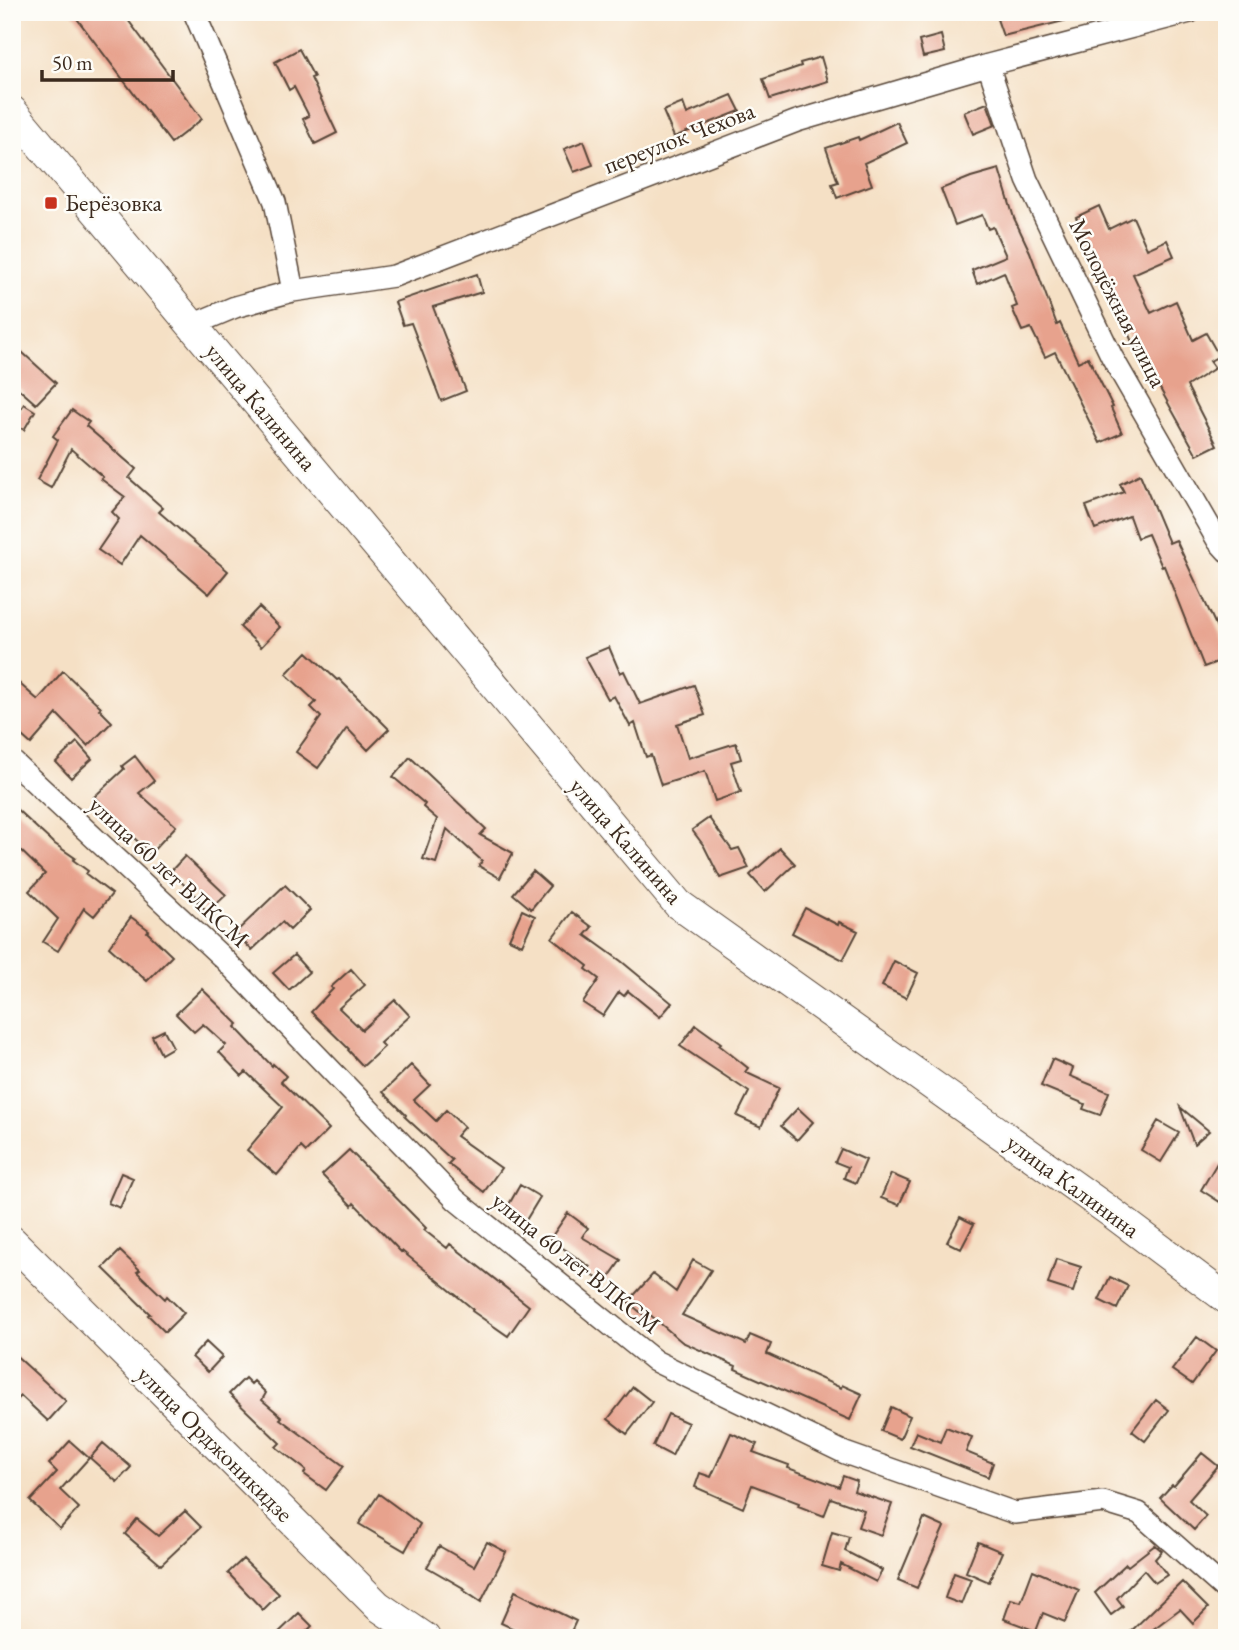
<svg xmlns="http://www.w3.org/2000/svg" width="1239" height="1650" font-family="'EB Garamond',serif">
<style>
.building{fill:#e7a28d}
.lines{fill:none;stroke-linecap:round;stroke-linejoin:round}
.street-casing{stroke:#574537;stroke-width:24}
.secondary-casing{stroke:#574537;stroke-width:32}
.street{stroke:#fff;stroke-width:21}
.secondary{stroke:#fff;stroke-width:30}
.poi-dot{fill:#c8321e;stroke:#fdfcf7;stroke-width:2.5}
.labels{text-anchor:middle;stroke-width:5;stroke-linejoin:round;paint-order:stroke}
.street-label{font-size:24px;fill:#3b2a1e;stroke:#fdfcf7}
.poi-label{font-size:24px;fill:#3b2a1e;stroke:#fdfcf7;text-anchor:start}
</style>
<rect width="100%" height="100%" fill="#fdfcf7"/>
<filter id="ink" filterUnits="userSpaceOnUse"><feTurbulence type="fractalNoise" baseFrequency=".0143" numOctaves="2"/><feDisplacementMap in="SourceGraphic" scale="14" xChannelSelector="R" yChannelSelector="G"/><feConvolveMatrix kernelMatrix="1 2 1 2 8 2 1 2 1" color-interpolation-filters="sRGB"/></filter>
<filter id="wash" filterUnits="userSpaceOnUse"><feTurbulence type="fractalNoise" baseFrequency=".00686" numOctaves="4" result="noise"/><feDisplacementMap in="SourceGraphic" scale="28" xChannelSelector="R" yChannelSelector="G"/><feGaussianBlur stdDeviation="1.57" result="paint"/><feColorMatrix in="noise" values="0 0 0 0 0 0 0 0 0 0 0 0 0 0 0 0 0 1.4 0 .05"/><feComposite in="paint" operator="in"/></filter>
<g filter="url(#wash)">
<rect width="100%" height="100%" fill="#f5e0c5"/>
<g id="blocks">
<!-- building -->
<path class="building" d="M72,12h50l80,107 -31,24z
M1023,12h56l1,5 -77,19 -6,-17z
M941,35l4,17 -22,5 -4,-16z
M299,49l15,28 -3,1 26,55 -22,11 -12,-25 6,-3 -15,-29 -5,3 -14,-28z
M821,57l7,24 -58,18 -7,-20 38,-13 -1,-3z
M732,95l8,16 -66,26 -11,-26 20,-8 4,11z
M987,103l8,22 -22,9 -9,-22z
M897,122l10,21 -43,20 8,22 -35,13 -5,-14 6,-2 -12,-34 32,-11 1,3z
M584,141l9,24 -19,7 -10,-23z
M999,169l15,49 16,34 27,73 3,-2 18,39 10,-5 25,50 -2,1 11,25 -22,10 -45,-91 -10,5 -14,-29 -9,3 -10,-23 5,-2 -13,-34 -27,12 -5,-14 34,-14 -13,-29 -5,2 -6,-14 -27,10 -14,-36 30,-12z
M1099,206l10,23 24,-12 14,32 20,-9 7,16 -41,18 18,39 25,-12 17,39 13,-7 13,23 -9,5 5,7 -28,18 30,59 -20,10 -44,-79 -17,-36 -4,2 -24,-57 2,-1 -16,-27 -18,-40z
M477,274l5,18 -49,15 33,84 -25,10 -30,-78 -8,2 -8,-23z
M12,343l44,40 -20,21 -24,-21z
M24,404l11,7 -11,19 -12,-7z
M72,410l17,12 -3,4 50,43 -7,9 34,30 -4,4 69,59 -19,23 -69,-59 -20,30 -22,-15 21,-31 -7,-7 13,-15 -24,-18 2,-2 -32,-28 -20,39 -14,-8 21,-40 -5,-4z
M1140,474l29,69 7,-3 51,109v9l-23,9 -40,-101 -2,1 -14,-33 -11,4 -8,-22 -34,13 -9,-23 38,-14 -4,-8z
M259,607l21,20 -19,20 -21,-20z
M609,647l11,26 4,-2 16,33 54,-19 11,30 -28,9 11,34 48,-15 5,16 -10,3 10,30 -26,9 -10,-30 -44,14 -10,-30 -5,2 -11,-34 -5,3 -16,-30 -6,3 -23,-42z
M307,652l30,28 2,-1 50,50 -21,21 -21,-22 -29,40 -22,-16 25,-35 -10,-10 5,-5 -30,-28z
M63,671l38,36 -2,2 13,13 -24,24 -31,-32 -26,30 -19,-17v-50l26,23z
M77,742l15,17 -21,19 -15,-16z
M135,756l19,25 -15,12 37,33 -26,28 -56,-57 30,-28 -2,-3z
M410,757l76,72 -6,6 33,18 -13,25 -21,-12 3,-5 -35,-32 -11,34 -13,-4 14,-40 -14,-12 2,-3 -32,-27z
M12,805l40,37 23,16 -2,2 15,11 -2,3 26,20 -18,22 -10,-8 -26,43 -15,-9 15,-23 -29,-28 16,-17 -33,-32z
M709,818l23,32 7,-2 10,20 -29,10 -16,-32 -12,-16z
M780,848l15,16 -30,28 -15,-17z
M185,856l41,39 -18,17 -11,-10 3,-3 -30,-27z
M533,871l17,15 -19,23 -18,-15z
M285,885l25,25 -20,20 -8,-8 -30,28 -17,-17z
M805,908l33,17 1,-3 19,9 -15,29 -51,-27z
M522,910l13,6 -13,29 -13,-6z
M572,912l20,15 -7,8 36,26 51,42 -12,14 -32,-26 -4,5 -5,-4 -16,24 -20,-13 16,-24 -13,-10 2,-3 -36,-28z
M131,917l18,13 -2,2 25,24 -25,25 -38,-34z
M294,955l15,17 -20,18 -16,-17z
M894,961l24,12 -12,25 -24,-12z
M351,969l14,16 -26,23 23,22 33,-30 15,16 -30,27 4,4 -21,19 -15,-16 1,-1 -38,-37 22,-23 -2,-2z
M202,989l36,35 -3,3 37,39 1,-2 13,12 -5,6 48,47 -23,23 -5,-5 -24,28 -30,-25 36,-43 -37,-35 -4,4 -23,-24 7,-7 -23,-21 -9,8 -18,-18z
M696,1025l25,18 -2,2 29,23 -3,4 34,16 -18,39 -24,-11 12,-24 -69,-46z
M164,1030l9,17 -12,7 -9,-18z
M1052,1059l21,9 -3,8 39,16 -9,23 -17,-6 2,-5 -44,-18z
M411,1065l19,20 -16,15 22,21 10,-11 18,17 -8,9 45,32 -17,24 -36,-28 4,-4 -47,-43 1,-2 -23,-23z
M1180,1107l29,24 -15,13z
M798,1108l15,14 -16,18 -16,-14z
M1158,1121l21,12 -18,29 -20,-12z
M841,1149l25,11 -10,23 -12,-5 4,-11 -13,-5z
M349,1150l77,78 -2,2 23,18 3,-4 79,62 -21,30 -36,-25 1,-2 -71,-58 -1,1 -47,-49 -2,3 -30,-31z
M1217,1163l10,6v22l-7,11 -19,-12z
M121,1173l12,5 -13,30 -12,-5z
M891,1174l19,8 -11,23 -18,-7z
M520,1185l20,12 -17,28 -19,-12z
M568,1213l20,15 -6,9 39,23 -16,23 -18,-11 3,-5 -40,-28z
M960,1217l14,7 -13,25 -14,-7z
M120,1251l20,19 -3,2 28,27 2,-3 17,17 -19,19 -17,-17 2,-1 -47,-46z
M1056,1259l25,8 -8,25 -25,-8z
M693,1260l18,10 -29,45 64,29 4,-9 21,9 -4,10 74,34 1,-3 20,9 -12,26 -115,-51 1,-3 -54,-24 -34,-29 -2,4 -18,-15 25,-28 23,18z
M1110,1277l18,9 -11,23 -18,-9z
M1197,1337l19,14 -24,33 -20,-14z
M206,1342l16,15 -14,15 -16,-15z
M12,1352l54,49 -18,20 -27,-25 -9,9z
M245,1378l6,6 3,-3 12,12 -4,7 20,17 -2,2 64,47 -18,24 -22,-16 2,-4 -30,-23 4,-4 -51,-49z
M633,1387l19,15 -25,32 -19,-15z
M1156,1400l13,10 -24,31 -13,-10z
M891,1407l19,9 -10,23 -19,-8z
M668,1414l20,9 -16,33 -19,-10z
M946,1427l26,10 -6,15 27,11 -5,14 -78,-31 6,-14 24,10z
M731,1433l26,11 -4,8 36,13 -1,3 51,19 4,-11 14,5 -3,10 38,13 -11,31 -23,-8 6,-17 -33,-12 -7,18 -26,-10 1,-3 -47,-18 -9,23 -48,-21 5,-14 11,4z
M70,1441l19,17 -29,32 19,18 -19,21 -30,-28 27,-29 -8,-8z
M103,1443l28,24 -14,15 -27,-24z
M1202,1453l16,13 -29,34 17,16 -12,14 -34,-32 12,-13 2,1z
M379,1494l41,30 -15,27 -46,-27z
M185,1511l16,16 -40,38 -36,-31 12,-15 21,17z
M924,1518l20,9 -27,61 -19,-8z
M832,1532l17,5 -4,14 37,19 -6,12 -35,-18 -2,7 -17,-5z
M487,1542l19,10 -25,50 -18,-12 2,-1 -38,-22 12,-21 35,20z
M978,1542l24,10 -13,30 -23,-10z
M1155,1545l7,6 -7,8 12,16 -12,8 -11,-13 -27,28 6,8 -12,9 -16,-22 31,-29 2,2z
M243,1559l36,35 -16,16 -35,-37z
M1033,1570l46,20 -14,32 -22,-9 -7,18 -32,-12 7,-20 10,3z
M954,1573l17,6 -10,25 -16,-6z
M1182,1582l26,26 -15,15 -13,-14 -28,21 8,8h-36z
M515,1591l61,30 -8,17h-35l-32,-15z
M299,1613l13,13 -12,12h-27z"/>
</g>
</g>
<g filter="url(#ink)">
<use href="#blocks" fill-opacity="0" stroke="#574537" stroke-width="2"/>
<g class="lines">
<defs>
<path id="street" d="M194,12l81,190 18,89
M988,65l39,115 85,177 106,184 9,10
M192,325l43,-18 58,-16 101,-15 403,-155 191,-56 202,-53
M12,761l211,197 233,242 199,161 190,92 170,60 88,-11 36,11 88,78"/>
<path id="secondary" d="M12,111l666,793 434,309 115,86
M12,1241l366,365 47,32"/>
</defs>
<!-- street casing -->
<use href="#street" class="street-casing"/>
<!-- secondary casing -->
<use href="#secondary" class="secondary-casing"/>
<!-- street -->
<use href="#street" class="street"/>
<!-- secondary -->
<use href="#secondary" class="secondary"/>
</g>
</g>
<!-- markers -->
<rect class="poi-dot" x="44" y="196" width="14" height="14" rx="3.5"/>
<g class="labels">
<!-- street labels -->
<g class="street-label">
<text transform="translate(679 138) rotate(-21)" y="8">переулок Чехова</text>
<text transform="translate(1118 303) rotate(63)" y="8">Молодёжная улица</text>
<text transform="translate(261 407) rotate(50)" y="8">улица Калинина</text>
<text transform="translate(626 841) rotate(49)" y="8">улица Калинина</text>
<text transform="translate(169 872) rotate(43)" y="8">улица 60 лет ВЛКСМ</text>
<text transform="translate(1073 1186) rotate(36)" y="8">улица Калинина</text>
<text transform="translate(576 1263) rotate(39)" y="8">улица 60 лет ВЛКСМ</text>
<text transform="translate(215 1444) rotate(45)" y="8">улица Орджоникидзе</text>
</g>
<!-- poi labels -->
<g class="poi-label">
<text x="65" y="211">Берёзовка</text>
</g>
</g>
<!-- margin -->
<rect width="1239" height="1650" fill="none" stroke="#fdfcf7" stroke-width="42"/>
<!-- scale -->
<path d="M42 70v10h131v-10" fill="none" stroke="#3b2a1e" stroke-width="3.5"/>
<text x="52" y="70" font-size="21" fill="#3b2a1e" stroke="#fdfcf7" stroke-width="5" paint-order="stroke">50 m</text>
</svg>
